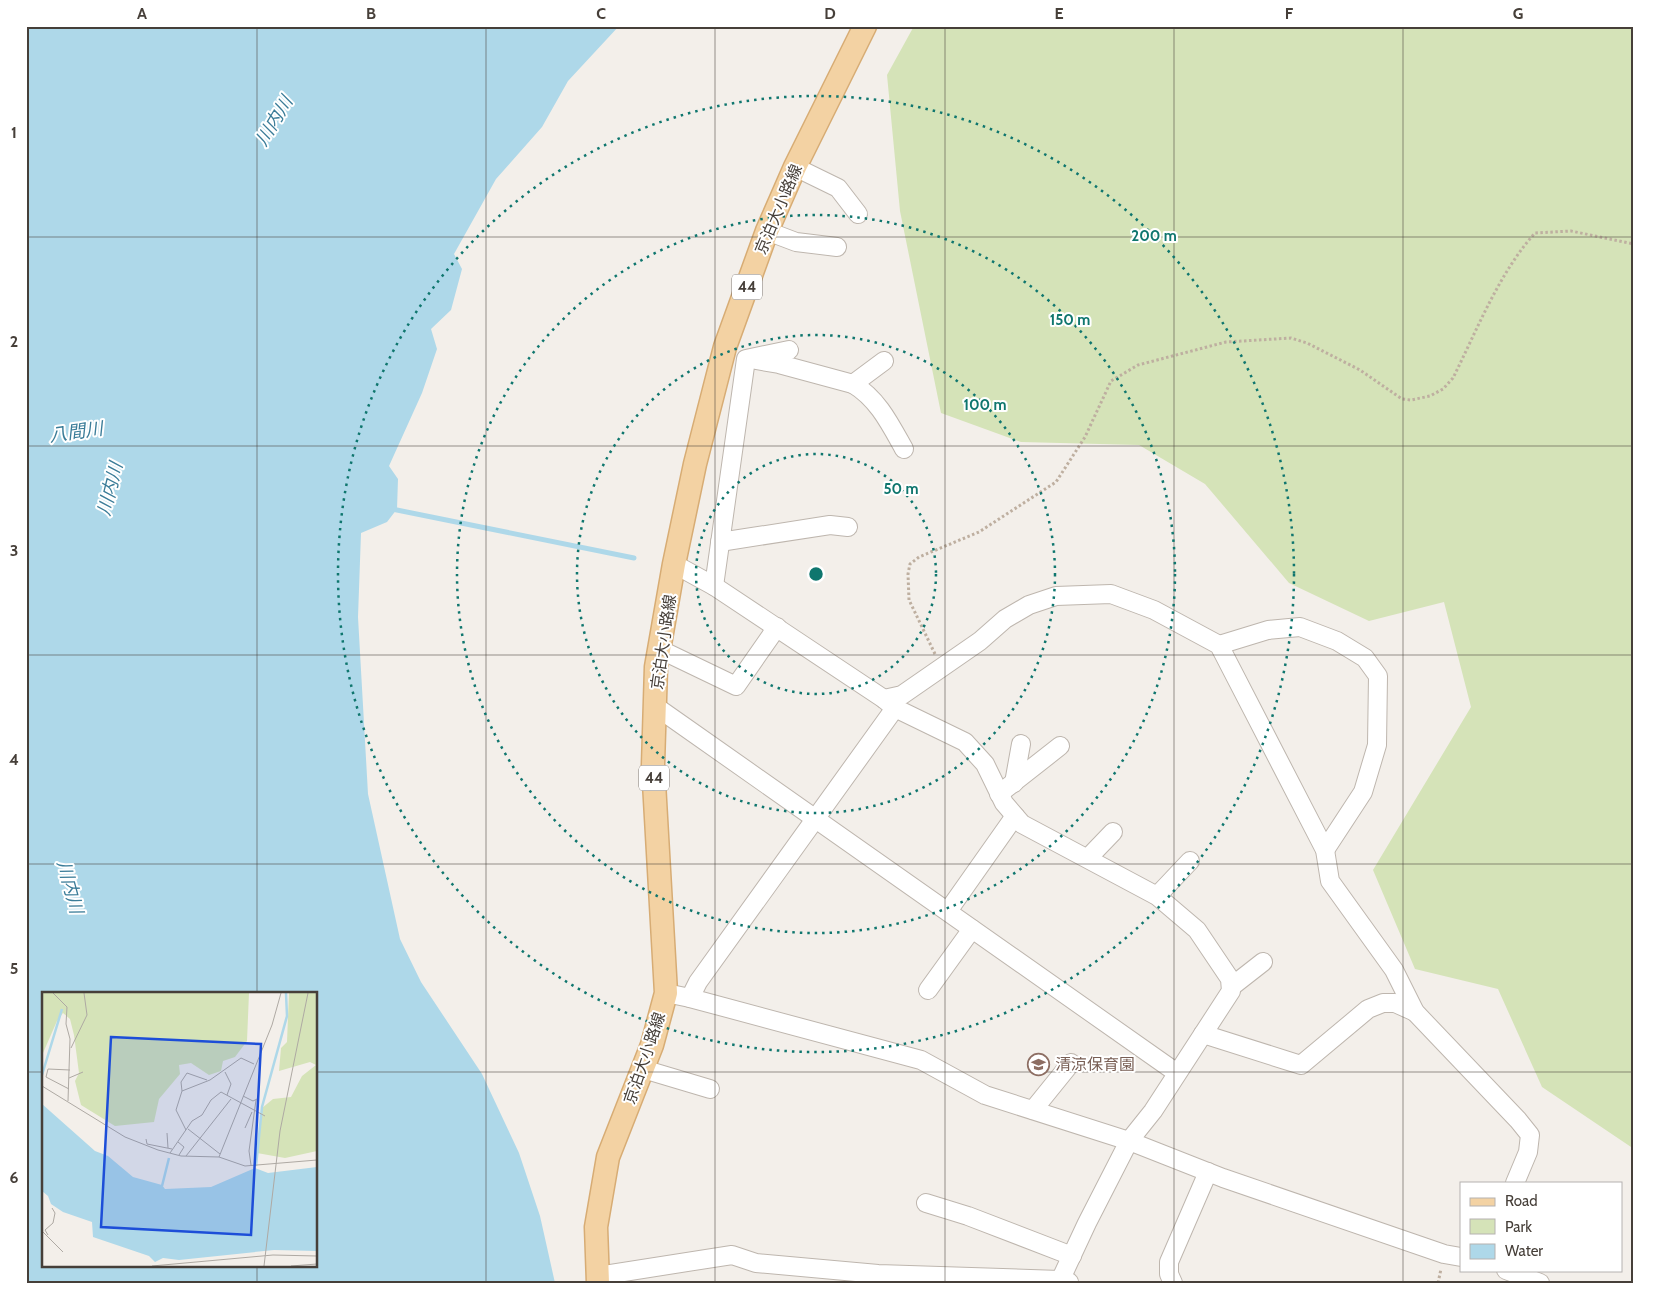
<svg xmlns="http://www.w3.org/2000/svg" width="1660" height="1309" font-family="Cabin,'Noto Sans JP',sans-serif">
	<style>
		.green { fill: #d5e3b8 }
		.water { fill: #aed8e9; fill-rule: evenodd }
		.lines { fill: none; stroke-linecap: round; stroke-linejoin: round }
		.stream { stroke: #aed8e9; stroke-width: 5 }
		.minor-casing { stroke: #beb6ae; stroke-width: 20 }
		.major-casing { stroke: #d7ac74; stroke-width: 25 }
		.path { stroke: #beafa0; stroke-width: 3; stroke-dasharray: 2.5 2.5; stroke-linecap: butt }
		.minor { stroke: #fff; stroke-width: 18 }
		.major { stroke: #f3d2a3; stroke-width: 22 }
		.grid { fill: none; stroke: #463f39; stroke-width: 1; stroke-opacity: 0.55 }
		.ring { fill: none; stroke: #0f766e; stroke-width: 2.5; stroke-dasharray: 2.5 5 }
		.labels { text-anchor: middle; stroke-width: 4; stroke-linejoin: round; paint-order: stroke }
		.shield { fill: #fff; stroke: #7e7974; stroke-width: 1 }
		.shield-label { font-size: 15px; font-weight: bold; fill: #463f39 }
		.street-label { font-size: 16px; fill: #463f39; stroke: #fff }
		.education-label { font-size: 16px; fill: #785e54; stroke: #fff; text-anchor: start }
		.water-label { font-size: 18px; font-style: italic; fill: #3a7c98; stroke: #fff }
		.inset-river { fill: none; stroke: #aed8e9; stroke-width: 2.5 }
		.inset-road { fill: none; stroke: #aea9a3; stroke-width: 1 }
		.view { fill: #1d4ed8; fill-opacity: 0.15; stroke: #1d4ed8; stroke-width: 2.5 }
		.inset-edge { fill: none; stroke: #463f39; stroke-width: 2.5 }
		.centre { fill: #0f766e; stroke: #fff; stroke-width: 2.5 }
		.ring-label { font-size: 15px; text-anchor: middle; font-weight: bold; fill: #0f766e; stroke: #fff; stroke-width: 4; stroke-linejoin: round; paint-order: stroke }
		.neatline { fill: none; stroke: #463f39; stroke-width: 2 }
		.grid-label { font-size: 16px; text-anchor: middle; font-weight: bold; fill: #463f39 }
	</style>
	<rect width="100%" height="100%" fill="#f3efea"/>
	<!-- green -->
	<polygon class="green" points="914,26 1634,26 1634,1149 1542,1087 1498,989 1415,969 1373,870 1471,707 1444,602 1369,621 1289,583 1205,484 1139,445 1021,442 941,413 900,211 887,75"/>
	<!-- water -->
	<path class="water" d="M26,26H619L568,81L542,127L496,179L454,254L462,269L451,310L431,329L437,349L422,393L389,466L398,479L397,509L387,522L361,533L358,617L368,794L400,939L421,982L482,1074L519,1153L540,1216L555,1283H26ZM44,993H316V1265H44Z"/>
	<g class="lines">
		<!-- stream -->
		<polyline class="stream" points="392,509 634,558"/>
		<defs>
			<g id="minor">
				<polyline points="795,167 838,188 858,214"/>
				<polyline points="767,231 796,242 837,247"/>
				<polyline points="756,360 779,364 853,384 884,361"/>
				<path d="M853,384C878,399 890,424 904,449"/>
				<polyline points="720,542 830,525 848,527"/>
				<polyline points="674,564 714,586 884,699 895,708 965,742 985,764 1004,803 1022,824 1157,896 1197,930 1230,979 1231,991 1153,1111 1129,1141 1087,1223 1059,1283"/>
				<polyline points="714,586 746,359 789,350"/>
				<polyline points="1219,645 1268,630 1300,627 1337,641 1365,658 1378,676 1377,745 1363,792 1325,850"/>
				<polyline points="659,649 736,686 777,627"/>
				<polyline points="884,699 902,695 980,641 1005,619 1029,605 1056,596 1111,594 1154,610 1219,645 1325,850 1330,881 1394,970 1415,1012 1518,1120 1530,1135 1528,1152 1515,1183"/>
				<polyline points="655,706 1177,1073"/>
				<polyline points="1014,783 1021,744"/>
				<polyline points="999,794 1060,746"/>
				<polyline points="1088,858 1113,832"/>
				<polyline points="1157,896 1190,861"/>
				<polyline points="948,911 1015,816"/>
				<polyline points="1231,987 1263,962"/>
				<polyline points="928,990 972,929"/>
				<polyline points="666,993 690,998 921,1060 985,1095 1129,1141 1223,1178 1444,1254 1461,1257"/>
				<polyline points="690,998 698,982 895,708"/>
				<polyline points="1203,1034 1301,1065 1368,1009 1383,1003 1395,1003 1415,1012"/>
				<polyline points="643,1069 710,1089"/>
				<polyline points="1033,1110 1071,1063"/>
				<polyline points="926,1203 968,1216 1072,1256"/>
				<polyline points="1506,1270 1540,1283"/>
				<polyline points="598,1276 732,1255 756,1263 878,1274 1060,1280 1069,1282"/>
				<polyline points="1173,1283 1169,1274 1169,1262 1208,1172"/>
			</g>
			<polyline id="major" points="598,1283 596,1227 608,1157 652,1045 666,993 653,765 656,667 674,564 695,464 725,347 767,231 795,167 865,26"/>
		</defs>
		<!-- minor casing -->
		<use href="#minor" class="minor-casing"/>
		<!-- major casing -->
		<use href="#major" class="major-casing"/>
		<!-- path -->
		<g class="path">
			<path d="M935,654L909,600L908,574L910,564L919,557L979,532L1056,482L1085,437L1111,381L1138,365L1226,342L1291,338L1307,343L1360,370L1402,399L1411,400L1430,396L1443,389L1453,378C1477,330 1499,273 1535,233L1571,231L1634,244"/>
			<polyline points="1438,1283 1441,1269"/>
		</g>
		<!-- minor -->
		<use href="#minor" class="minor"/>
		<!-- major -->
		<use href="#major" class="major"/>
	</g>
	<!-- grid -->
	<path class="grid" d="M257,26V993M486,26V1283M715,26V1283M945,26V1283M1174,26V1283M1403,26V1283M26,237H1634M26,446H1634M26,655H1634M26,864H1634M26,1072H44M316,1072H1634M257,1265V1283"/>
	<!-- distance rings -->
	<g class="ring">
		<circle cx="816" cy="574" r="120"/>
		<circle cx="816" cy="574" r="239"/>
		<circle cx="816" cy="574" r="359"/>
		<circle cx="816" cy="574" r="478"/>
	</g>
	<!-- icons -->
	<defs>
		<symbol id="school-ring" viewBox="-11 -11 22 22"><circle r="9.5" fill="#fff" stroke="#8d6e63" stroke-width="1.5"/><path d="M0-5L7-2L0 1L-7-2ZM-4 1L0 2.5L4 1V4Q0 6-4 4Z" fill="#8d6e63"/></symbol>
	</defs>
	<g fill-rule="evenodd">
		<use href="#school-ring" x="1026" y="1052" width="25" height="25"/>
	</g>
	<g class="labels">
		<!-- shield labels -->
		<g class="shield">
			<rect x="732" y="274.5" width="30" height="25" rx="4"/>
			<rect x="639" y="765.5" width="30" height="25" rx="4"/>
		</g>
		<g class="shield-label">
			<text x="747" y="292">44</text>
			<text x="654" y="783">44</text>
		</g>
		<!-- street labels -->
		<g class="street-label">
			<text transform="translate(778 209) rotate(-67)" y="6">京泊大小路線</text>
			<text transform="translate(663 642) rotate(-82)" y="6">京泊大小路線</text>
			<text transform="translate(644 1058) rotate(-71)" y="6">京泊大小路線</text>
		</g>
		<!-- education labels -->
		<g class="education-label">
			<text x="1055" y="1070">清涼保育園</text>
		</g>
		<!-- water labels -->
		<g class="water-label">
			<text transform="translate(274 121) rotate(-59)" y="6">川内川</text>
			<text transform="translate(76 432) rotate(-8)" y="6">八間川</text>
			<text transform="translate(110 489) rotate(-76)" y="6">川内川</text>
			<text transform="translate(70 887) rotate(75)" y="6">川内川</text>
		</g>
	</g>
	<!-- overview -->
	<g transform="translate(42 992)">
		<rect width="275" height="275" fill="#f3efea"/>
		<path d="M0,1H207L205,49L193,65L181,69L179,79L167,83L149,71L137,73L138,82L117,107L112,130L73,134L39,113L33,89L37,81L32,43L28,27L21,21L15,29L1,61L0,80ZM247,1H275V159L243,166L215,161L220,116L231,107L249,105L260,84L274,73L268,70L237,79L239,56L245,50Z" fill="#d5e3b8"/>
		<path d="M0,112L53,159L66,164L91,185L120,193L123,197L169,195L213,176L226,181L275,175V259L232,258L137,268L121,266L113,270L107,264L51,245L50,230L21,220L9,212L6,204L0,199Z" fill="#aed8e9"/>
		<path class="inset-river" d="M0,83L20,17M214,174L220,115L245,24L244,1M120,194L127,166"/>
		<path class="inset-road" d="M11,1L25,15L24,32L28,47L26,109M29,56L45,23L42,1M183,80L189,92L185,103M27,86L41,80M0,94L83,145L116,158L139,164L177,165L203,174L275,168M27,97L4,85L6,77L28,78M140,99L139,90L145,81L165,88M201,104L211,109L215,107M203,136L210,120M146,137L178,162M144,138L134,118L140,99L168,88L199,66L212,72M125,141L126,156M104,147L105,152L130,157M136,150L142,155L137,163M128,161L150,129L160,123L169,108L179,100L223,124M144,164L189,107M177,165L230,33L239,1M209,173L207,159L214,108M0,239L21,260M6,243L3,238L11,231L13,221L10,216M110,274L231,263L275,264M222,274L238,139L266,1M249,274L275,272"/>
		<path class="view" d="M69,45L219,52L209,243L59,235Z"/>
		<rect width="275" height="275" class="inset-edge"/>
	</g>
	<circle cx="816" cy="574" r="8" class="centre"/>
	<g class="ring-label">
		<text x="1154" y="241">200 m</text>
		<text x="1070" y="325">150 m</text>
		<text x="985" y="410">100 m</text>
		<text x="901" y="494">50 m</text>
	</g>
	<!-- border -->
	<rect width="1660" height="1309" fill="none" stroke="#ffffff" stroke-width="55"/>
	<!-- legend -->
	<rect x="1460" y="1182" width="162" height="90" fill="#ffffff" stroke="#b5b2b0"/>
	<rect x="1470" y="1198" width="25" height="8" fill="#f3d2a3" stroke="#b5b2b0"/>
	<text x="1505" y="1206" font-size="15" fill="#463f39">Road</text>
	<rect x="1470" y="1219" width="25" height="15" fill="#d5e3b8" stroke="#b5b2b0"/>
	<text x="1505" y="1232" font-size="15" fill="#463f39">Park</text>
	<rect x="1470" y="1244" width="25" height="15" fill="#aed8e9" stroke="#b5b2b0"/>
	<text x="1505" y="1256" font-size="15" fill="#463f39">Water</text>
	<rect x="28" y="28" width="1604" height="1254" class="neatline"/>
	<g class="grid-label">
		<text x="142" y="19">A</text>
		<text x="371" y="19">B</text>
		<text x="601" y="19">C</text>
		<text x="830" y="19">D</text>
		<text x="1059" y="19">E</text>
		<text x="1289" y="19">F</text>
		<text x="1518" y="19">G</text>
		<text x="14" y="138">1</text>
		<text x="14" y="347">2</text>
		<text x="14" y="556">3</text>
		<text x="14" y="765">4</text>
		<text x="14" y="974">5</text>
		<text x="14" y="1183">6</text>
	</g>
</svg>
